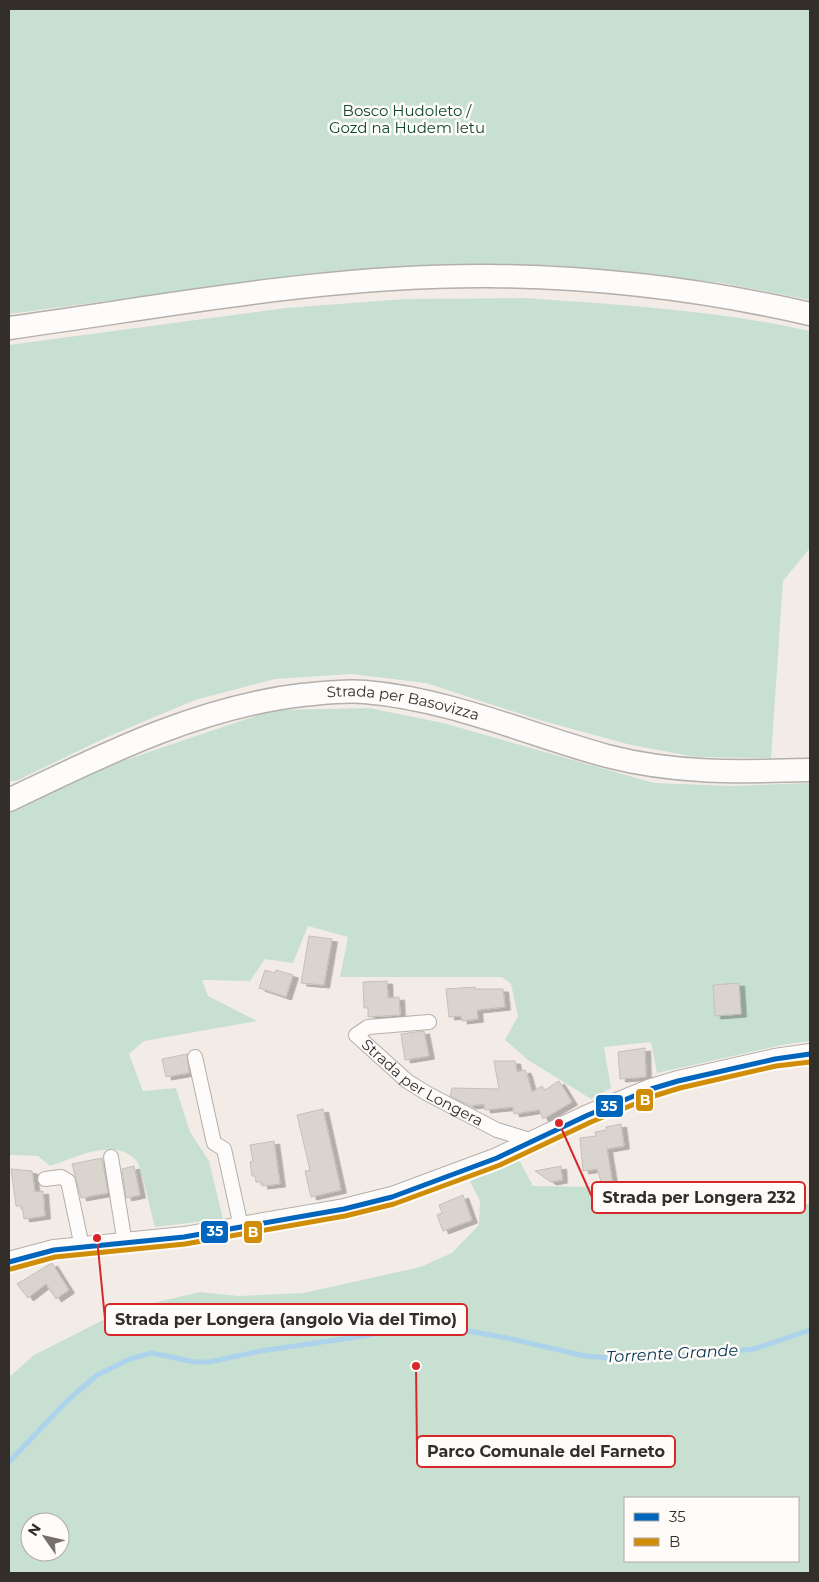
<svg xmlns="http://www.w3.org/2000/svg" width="819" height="1582" font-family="Montserrat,sans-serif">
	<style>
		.green { fill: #c8e0d1; fill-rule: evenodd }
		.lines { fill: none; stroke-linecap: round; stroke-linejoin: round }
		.stream { stroke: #acd2ec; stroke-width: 5 }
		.building { fill: #dad4cf; stroke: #c4bfba; filter: url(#shadow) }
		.street-casing { stroke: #b4afab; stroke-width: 16 }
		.secondary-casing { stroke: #b4afab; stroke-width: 22 }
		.primary-casing { stroke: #b4afab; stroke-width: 25 }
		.street { stroke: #fdfcfb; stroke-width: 14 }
		.secondary { stroke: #fdfcfb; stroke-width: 20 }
		.primary { stroke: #fdfcfb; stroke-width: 22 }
		.bus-1-casing { stroke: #fefbf9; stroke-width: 9 }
		.bus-2-casing { stroke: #fefbf9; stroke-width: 9 }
		.bus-1 { stroke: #0065bd; stroke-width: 5 }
		.bus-2 { stroke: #d08e08; stroke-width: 5 }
		.labels { text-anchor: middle; stroke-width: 5; stroke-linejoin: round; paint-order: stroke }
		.park-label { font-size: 15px; fill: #0e4733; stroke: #fefbf9 }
		.street-label { font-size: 15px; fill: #332e2a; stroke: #fefbf9 }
		.water-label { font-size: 16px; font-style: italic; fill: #01334d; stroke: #fefbf9 }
		.leader { fill: none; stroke: #d62828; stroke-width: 2 }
		.callout-dot { fill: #d62828; stroke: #fefbf9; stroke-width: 2 }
		.callout { fill: #fefbf9; stroke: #d62828; stroke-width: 2 }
		.callout-label { font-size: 16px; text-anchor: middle; font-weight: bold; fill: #332e2a }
		.line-badge { stroke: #fefbf9; stroke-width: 2 }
		.badge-label { font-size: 14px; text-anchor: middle; font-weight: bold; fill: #fff }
	</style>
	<defs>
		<filter id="shadow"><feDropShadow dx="5.5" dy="3" stdDeviation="0" flood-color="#0004"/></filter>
	</defs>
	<rect width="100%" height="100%" fill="#f3ece6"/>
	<!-- green -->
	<g class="green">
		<polygon points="9,9 810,9 810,300 723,283 550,265 462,265 293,276 9,314"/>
		<path d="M526,298C621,305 717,310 810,331V548L783,581L771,758L695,757L627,744L536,719L426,683L351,674L275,679L195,700L107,737L16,781H9V345L286,308L405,299Z"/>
		<path d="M369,708L443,723L654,783L733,786L810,783V1041L782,1045L657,1073L651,1042L604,1047L611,1088L591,1099L528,1060L505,1040L518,1016L511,984L502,977H340L348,937L308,926L293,963L265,959L250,981L202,980L208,996L257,1021L144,1041L129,1054L143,1091L176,1088L190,1132L209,1161L223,1219L155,1227C152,1217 141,1166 137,1161C115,1136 75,1158 50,1166L38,1156L9,1155V812L96,770L273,710Z"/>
		<path d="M518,1158L533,1186L599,1187L618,1190L810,1204V1573H9V1377L34,1355L123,1310L200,1292L239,1296L304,1293L420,1267L452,1253L479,1225L480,1201L470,1181ZM625,1498H798V1561H625ZM30,1522H60V1552H30Z"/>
	</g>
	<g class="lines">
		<!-- stream -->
		<polyline class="stream" points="9,1462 67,1401 97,1375 130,1359 152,1353 195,1362 209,1362 261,1351 363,1336 402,1328 435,1325 507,1338 585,1356 623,1359 704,1354 754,1349 810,1330"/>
	</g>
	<!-- building -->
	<g class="building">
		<polygon points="309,936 332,939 324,985 301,983"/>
		<polygon points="265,970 275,973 276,970 293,975 286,997 259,988"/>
		<polygon points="387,981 388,998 399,997 400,1015 368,1017 368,1008 364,1008 363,982"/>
		<polygon points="739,983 741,1014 715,1016 713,985"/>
		<polygon points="475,987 475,989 503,989 505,1007 477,1010 478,1019 462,1021 461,1016 449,1017 446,989"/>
		<polygon points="424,1031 429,1056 405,1060 401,1034"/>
		<polygon points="645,1048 646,1077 620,1079 618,1052"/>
		<polygon points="187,1054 189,1073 166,1077 162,1059"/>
		<polygon points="494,1061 515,1061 517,1072 525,1070 527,1074 532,1092 542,1086 545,1090 559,1081 572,1102 543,1119 539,1110 514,1114 513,1107 485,1110 484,1104 471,1106 450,1096 452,1088 499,1089"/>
		<polygon points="323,1109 341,1190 311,1197 305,1171 310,1170 297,1115"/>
		<polygon points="621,1124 624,1146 607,1149 616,1205 609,1207 597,1169 583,1171 580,1138 596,1136 595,1132 606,1130 606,1127"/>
		<polygon points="274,1141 280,1184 262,1186 262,1182 256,1182 255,1176 252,1176 250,1162 253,1161 250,1145"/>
		<polygon points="102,1158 108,1193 81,1198 72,1164"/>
		<polygon points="134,1166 140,1195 126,1198 122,1169"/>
		<polygon points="561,1166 562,1180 551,1182 535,1171"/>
		<polygon points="11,1169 32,1171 35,1192 43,1191 45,1216 24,1219 22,1206 16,1206"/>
		<polygon points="463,1195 472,1220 443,1231 437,1215 442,1213 439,1205"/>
		<polygon points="52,1263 69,1290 56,1299 46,1284 28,1298 17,1284"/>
	</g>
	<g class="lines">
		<defs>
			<g id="street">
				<path id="s1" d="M429,1022L368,1027L356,1035L407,1081L428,1094L497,1130L533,1141"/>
				<polyline points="195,1057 214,1143 224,1149 241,1227"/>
				<polyline points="111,1157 125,1244"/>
				<polyline points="45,1179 61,1177 68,1181 82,1247"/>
			</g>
			<polyline id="secondary" points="9,1262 54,1250 184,1237 344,1209 392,1197 497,1158 588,1115 651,1089 678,1081 775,1059 810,1054"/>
			<g id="primary">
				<path d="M9,328C168,306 327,275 488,276C596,277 706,290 810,314"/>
				<path id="s2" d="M9,800C103,755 198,707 302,695C323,693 344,690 365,692C449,699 527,734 607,756C676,774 740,772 810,770"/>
			</g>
		</defs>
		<!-- street casing -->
		<use href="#street" class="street-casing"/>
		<!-- secondary casing -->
		<use href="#secondary" class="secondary-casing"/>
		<!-- primary casing -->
		<use href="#primary" class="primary-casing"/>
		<!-- street -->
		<use href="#street" class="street"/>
		<!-- secondary -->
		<use href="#secondary" class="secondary"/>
		<!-- primary -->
		<use href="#primary" class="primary"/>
		<defs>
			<polyline id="bus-1" points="9,1262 54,1250 184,1237 344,1209 392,1197 497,1158 588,1115 651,1089 678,1081 775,1059 810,1054"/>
			<polyline id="bus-2" points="11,1269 55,1257 185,1244 345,1216 394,1204 500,1165 591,1122 654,1096 680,1088 776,1066 810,1062"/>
		</defs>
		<!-- bus-1 casing -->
		<use href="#bus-1" class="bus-1-casing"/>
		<!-- bus-2 casing -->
		<use href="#bus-2" class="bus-2-casing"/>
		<!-- bus-1 -->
		<use href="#bus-1" class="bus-1"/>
		<!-- bus-2 -->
		<use href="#bus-2" class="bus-2"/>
	</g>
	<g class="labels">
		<!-- park labels -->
		<g class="park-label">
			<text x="407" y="116">Bosco Hudoleto /<tspan x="407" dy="17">Gozd na Hudem letu</tspan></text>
		</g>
		<!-- street labels -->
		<g class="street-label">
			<text dy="5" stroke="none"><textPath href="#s2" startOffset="415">Strada per Basovizza</textPath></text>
			<text dy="5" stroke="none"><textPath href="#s1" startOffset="158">Strada per Longera</textPath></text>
		</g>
		<!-- water labels -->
		<g class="water-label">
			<text transform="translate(672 1353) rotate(-3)" y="6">Torrente Grande</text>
		</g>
	</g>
	<!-- callouts -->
	<path class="leader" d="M559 1123L592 1197M97 1238L105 1319M416 1366L417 1451"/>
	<g class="callout-dot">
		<circle cx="559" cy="1123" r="5"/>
		<circle cx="97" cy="1238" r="5"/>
		<circle cx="416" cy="1366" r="5"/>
	</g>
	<g class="callout">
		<rect x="592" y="1182" width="213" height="31" rx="5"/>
		<rect x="105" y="1304" width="362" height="31" rx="5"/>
		<rect x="417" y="1436" width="258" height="31" rx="5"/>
	</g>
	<g class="callout-label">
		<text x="699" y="1203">Strada per Longera 232</text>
		<text x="286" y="1325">Strada per Longera (angolo Via del Timo)</text>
		<text x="546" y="1457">Parco Comunale del Farneto</text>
	</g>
	<g class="line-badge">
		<rect x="635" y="1088" width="19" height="24" rx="5" fill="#d08e08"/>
		<rect x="595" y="1094" width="29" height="24" rx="5" fill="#0065bd"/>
		<rect x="200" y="1220" width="29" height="24" rx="5" fill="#0065bd"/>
		<rect x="243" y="1220" width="20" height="24" rx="5" fill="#d08e08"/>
	</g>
	<g class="badge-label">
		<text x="645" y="1105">B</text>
		<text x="609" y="1111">35</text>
		<text x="215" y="1236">35</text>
		<text x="253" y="1237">B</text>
	</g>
	<!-- border -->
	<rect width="819" height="1582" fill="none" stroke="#332e2a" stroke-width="20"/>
	<!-- legend -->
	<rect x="624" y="1497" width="175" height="65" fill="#fefbf9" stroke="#ada9a6"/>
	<rect x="634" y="1513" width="25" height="8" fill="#0065bd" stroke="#ada9a6"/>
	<text x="669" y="1522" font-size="15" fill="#332e2a">35</text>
	<rect x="634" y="1538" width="25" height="8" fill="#d08e08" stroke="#ada9a6"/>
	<text x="669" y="1547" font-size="15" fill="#332e2a">B</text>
	<!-- north arrow -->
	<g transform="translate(45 1537) rotate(304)"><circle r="24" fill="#fefbf9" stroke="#ada9a6"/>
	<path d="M0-4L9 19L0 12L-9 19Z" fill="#76706c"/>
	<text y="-8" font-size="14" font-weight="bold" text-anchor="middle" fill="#332e2a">N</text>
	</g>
</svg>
